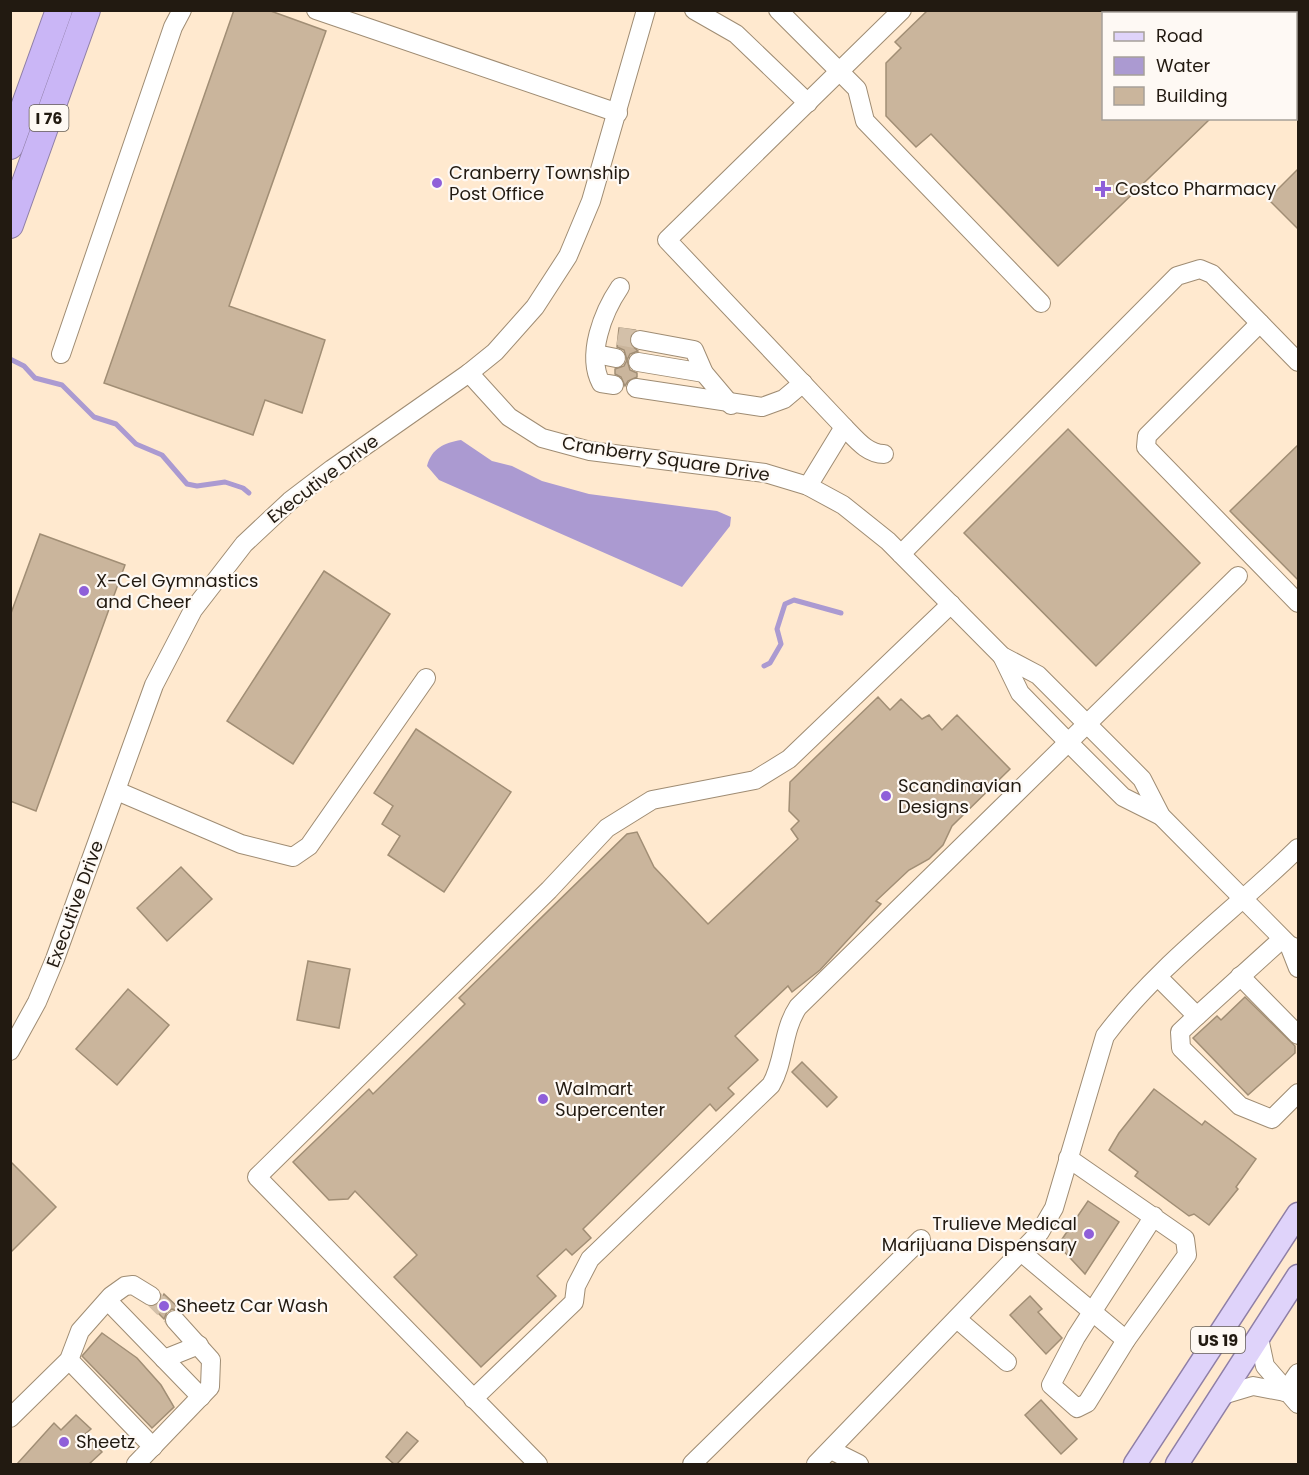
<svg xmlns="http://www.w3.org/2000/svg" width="1309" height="1475" font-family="Poppins,sans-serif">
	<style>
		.water { fill: #ab9ad1 }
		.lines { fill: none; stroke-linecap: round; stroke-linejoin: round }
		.stream { stroke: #ab9ad1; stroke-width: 5 }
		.building { fill: #cab59c; stroke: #a18e75; stroke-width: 1.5 }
		.minor-tunnel { stroke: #d3c0a9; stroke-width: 18; stroke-dasharray: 18 9; stroke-linecap: butt }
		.minor-casing { stroke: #9f8c73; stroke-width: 20 }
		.major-casing { stroke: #8f7fa6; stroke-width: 25 }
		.highway-casing { stroke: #8f7fa6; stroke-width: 28 }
		.minor { stroke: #fff; stroke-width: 18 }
		.major { stroke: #dfd3fa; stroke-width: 22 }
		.highway { stroke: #cab6f6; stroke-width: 26 }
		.poi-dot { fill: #8f5fd9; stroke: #fef9f4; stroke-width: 2 }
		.labels { text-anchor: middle; stroke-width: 4.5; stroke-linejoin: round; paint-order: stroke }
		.shield { fill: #fef9f4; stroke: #645d55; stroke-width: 1.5 }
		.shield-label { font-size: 16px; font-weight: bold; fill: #221a11 }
		.poi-label { font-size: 18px; fill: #221a11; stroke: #fef9f4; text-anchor: start }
		.street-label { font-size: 18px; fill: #221a11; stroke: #fef9f4 }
	</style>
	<rect width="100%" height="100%" fill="#ffe9cf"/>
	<!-- water -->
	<path class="water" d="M461,440L492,461L512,466L542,481L589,494L717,511L731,517L730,526L682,587L439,480L427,466C432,448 444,443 461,440Z"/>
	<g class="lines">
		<!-- stream -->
		<g class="stream">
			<polyline points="10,359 24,366 35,378 62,385 94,417 116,424 136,444 162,455 187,484 197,486 225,482 243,488 249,493"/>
			<polyline points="764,666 770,663 781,644 777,629 785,604 794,600 841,613"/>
		</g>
	</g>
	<!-- building -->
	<g class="building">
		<polygon points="234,10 268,10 326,31 229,306 325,340 302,413 265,400 253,435 104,383"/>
		<polygon points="928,10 1104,10 1104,118 1211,118 1058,266 931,134 916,147 886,116 886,63 901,48 895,42"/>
		<polygon points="1299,168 1299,230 1268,199"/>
		<polygon points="619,328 635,330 629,337 629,343 638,351 630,354 627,360 624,350 617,347"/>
		<polygon points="627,360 630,370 637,373 637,377 628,381 625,386 621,377 615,374 615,369 624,366"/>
		<polygon points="1068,429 1200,563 1096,666 964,533"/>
		<polygon points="1299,444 1299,581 1230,511"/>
		<polygon points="40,534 125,565 36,811 10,801 10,616"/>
		<polygon points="324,571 390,614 293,764 227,721"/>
		<polygon points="878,697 890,710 901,699 922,719 929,715 942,730 957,715 1010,769 952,826 943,845 929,859 909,870 876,901 881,904 820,970 792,992 788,986 735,1036 758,1060 728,1088 734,1094 716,1111 710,1104 583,1229 591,1238 572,1255 566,1249 537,1276 556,1296 481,1367 394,1277 417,1255 355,1191 348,1199 329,1200 293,1162 369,1089 373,1094 465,1004 459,998 627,834 637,832 654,867 708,924 798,839 791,829 799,821 789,811 790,782"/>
		<polygon points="416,729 511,792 444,892 388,855 400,836 382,824 393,806 374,793"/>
		<polygon points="181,867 212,899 167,941 137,908"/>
		<polygon points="308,961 350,969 339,1028 297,1020"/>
		<polygon points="128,989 169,1025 117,1085 76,1049"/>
		<polygon points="1245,997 1295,1046 1295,1053 1248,1095 1193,1038 1217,1016 1221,1020"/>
		<polygon points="802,1062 837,1097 827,1107 792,1072"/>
		<polygon points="1154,1089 1202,1125 1205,1121 1256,1159 1236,1187 1238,1189 1209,1225 1194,1214 1189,1216 1135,1176 1138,1172 1109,1150 1119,1133"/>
		<polygon points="10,1161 56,1207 10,1253"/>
		<polygon points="1088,1201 1119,1222 1085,1274 1058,1245"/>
		<polygon points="164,1294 182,1311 172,1309 167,1312 164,1319 152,1307 160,1302"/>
		<polygon points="1030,1296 1042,1309 1038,1312 1062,1338 1046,1354 1010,1315"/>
		<polygon points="102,1333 137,1358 161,1385 174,1407 152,1428 82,1356"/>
		<polygon points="1041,1400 1077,1439 1061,1454 1025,1415"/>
		<polygon points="76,1415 91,1429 85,1434 102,1452 89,1464 17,1464 54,1423 61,1430"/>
		<polygon points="407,1432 418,1441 397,1464 394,1464 386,1457"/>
	</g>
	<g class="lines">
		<!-- minor-tunnel -->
		<g class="minor-tunnel">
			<polyline points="618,336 640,340"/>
			<polyline points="151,1296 175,1320"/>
		</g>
		<defs>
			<g id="minor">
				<polyline points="316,10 618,113"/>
				<polyline points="694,10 736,34 808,103"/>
				<polyline points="778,10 857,89 865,121 1041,303"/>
				<polyline points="1260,323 1147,436 1146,447 1298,603"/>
				<polyline points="640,340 694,350 704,373 731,405"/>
				<polyline points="61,354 173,27 182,10"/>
				<polyline points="596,354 616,358"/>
				<polyline points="638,362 704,373"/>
				<polyline points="469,373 509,417 542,438 590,451 765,473 808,486 843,505 888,541 1002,656 1038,675 1142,779 1161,816 1289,945 1298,949"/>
				<path d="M614,385L601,383C586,355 603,312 620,287"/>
				<polyline points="636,388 762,407 784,399 803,383"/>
				<path d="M884,454C867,454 856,439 844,427L667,240L902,10"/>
				<polyline points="808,486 844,427"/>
				<polyline points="901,554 1177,276 1200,269 1212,274 1298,362"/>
				<polyline points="1002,656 1020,693 1069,743 1123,797 1161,816"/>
				<polyline points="117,791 241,844 293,857 309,846 426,678"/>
				<polyline points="1289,945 1298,968"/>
				<polyline points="1240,976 1298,1035"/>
				<polyline points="1159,978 1197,1016 1282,939"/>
				<polyline points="1197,1016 1180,1032 1181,1048 1240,1106 1272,1119 1298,1093"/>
				<polyline points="10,1051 37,1002 55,959 154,685 193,610 244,544 290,501 332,469 469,373 495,352 535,307 568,256 591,201 646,10"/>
				<polyline points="1068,1158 1185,1239 1187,1255 1126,1340 1087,1403 1077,1408 1051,1385 1076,1337 1154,1216"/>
				<polyline points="1021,1252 1126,1340"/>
				<polyline points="108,1301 201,1397"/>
				<polyline points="957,1319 1007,1362"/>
				<polyline points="1259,1338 1265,1366 1298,1404"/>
				<polyline points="164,1359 199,1345"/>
				<polyline points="69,1360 153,1447"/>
				<polyline points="1285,1392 1298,1373"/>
				<polyline points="1223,1395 1253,1386 1285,1392"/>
				<path d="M473,1399L574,1302L576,1286L590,1259L771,1085C785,1061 782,1031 798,1007L1238,576"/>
				<polyline points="10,1418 69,1360 80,1331 111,1296 125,1286 133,1285 151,1296"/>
				<polyline points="831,1450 859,1464"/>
				<polyline points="136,1464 210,1387 211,1360 175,1320"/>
				<polyline points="538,1464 257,1177 549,890 607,828 652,800 755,780 789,759 951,604"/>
				<polyline points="692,1464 921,1239"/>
				<path d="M816,1464L1040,1232L1054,1208L1105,1036C1159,964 1235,910 1298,848"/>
			</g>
			<g id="major">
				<polyline points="1135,1464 1298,1214"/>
				<polyline points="1177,1464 1298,1276"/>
			</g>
			<g id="highway">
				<polyline points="10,146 59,10"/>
				<polyline points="10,225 87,10"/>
			</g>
		</defs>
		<!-- minor casing -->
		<use href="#minor" class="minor-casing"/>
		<!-- major casing -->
		<use href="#major" class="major-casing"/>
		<!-- highway casing -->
		<use href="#highway" class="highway-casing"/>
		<!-- minor -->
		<use href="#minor" class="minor"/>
		<!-- major -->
		<use href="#major" class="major"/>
		<!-- highway -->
		<use href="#highway" class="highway"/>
	</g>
	<!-- markers -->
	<g class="poi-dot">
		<circle cx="437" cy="183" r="6"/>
		<path d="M1100 180h6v6h6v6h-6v6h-6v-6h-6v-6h6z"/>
		<circle cx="84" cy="591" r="6"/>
		<circle cx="886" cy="796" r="6"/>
		<circle cx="543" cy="1099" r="6"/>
		<circle cx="1089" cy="1234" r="6"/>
		<circle cx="164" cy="1306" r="6"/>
		<circle cx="64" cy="1442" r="6"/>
	</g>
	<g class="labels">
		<!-- shield labels -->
		<g class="shield">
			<rect x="29.5" y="105" width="39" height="26" rx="4.5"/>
			<rect x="1191" y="1327" width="54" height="26" rx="4.5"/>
		</g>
		<g class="shield-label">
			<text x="49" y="124">I 76</text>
			<text x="1218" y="1346">US 19</text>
		</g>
		<!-- poi labels -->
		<g class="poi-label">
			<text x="449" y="179">Cranberry Township<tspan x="449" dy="21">Post Office</tspan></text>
			<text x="1115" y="195">Costco Pharmacy</text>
			<text x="96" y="587">X-Cel Gymnastics<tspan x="96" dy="21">and Cheer</tspan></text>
			<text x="898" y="792">Scandinavian<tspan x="898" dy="21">Designs</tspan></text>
			<text x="555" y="1095">Walmart<tspan x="555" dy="21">Supercenter</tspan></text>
			<text x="1077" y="1230" text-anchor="end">Trulieve Medical<tspan x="1077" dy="21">Marijuana Dispensary</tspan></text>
			<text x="176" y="1312">Sheetz Car Wash</text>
			<text x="76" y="1448">Sheetz</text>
		</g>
		<!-- street labels -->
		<g class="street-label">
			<text transform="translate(666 459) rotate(9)" y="6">Cranberry Square Drive</text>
			<text transform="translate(323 479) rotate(-37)" y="6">Executive Drive</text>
			<text transform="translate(75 904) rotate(-70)" y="6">Executive Drive</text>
		</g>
	</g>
	<!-- border -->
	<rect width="1309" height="1475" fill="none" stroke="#221a11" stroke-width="24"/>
	<!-- legend -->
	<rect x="1102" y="12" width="195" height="108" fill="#fef9f4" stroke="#a6a099" stroke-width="1.5"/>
	<rect x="1114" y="32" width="30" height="9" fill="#dfd3fa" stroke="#a6a099" stroke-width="1.5"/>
	<text x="1156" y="42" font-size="18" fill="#221a11">Road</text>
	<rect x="1114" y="57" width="30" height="18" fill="#ab9ad1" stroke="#a6a099" stroke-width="1.5"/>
	<text x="1156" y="72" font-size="18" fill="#221a11">Water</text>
	<rect x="1114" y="87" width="30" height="18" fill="#cab59c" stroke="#a6a099" stroke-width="1.5"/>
	<text x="1156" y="102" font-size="18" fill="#221a11">Building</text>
</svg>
